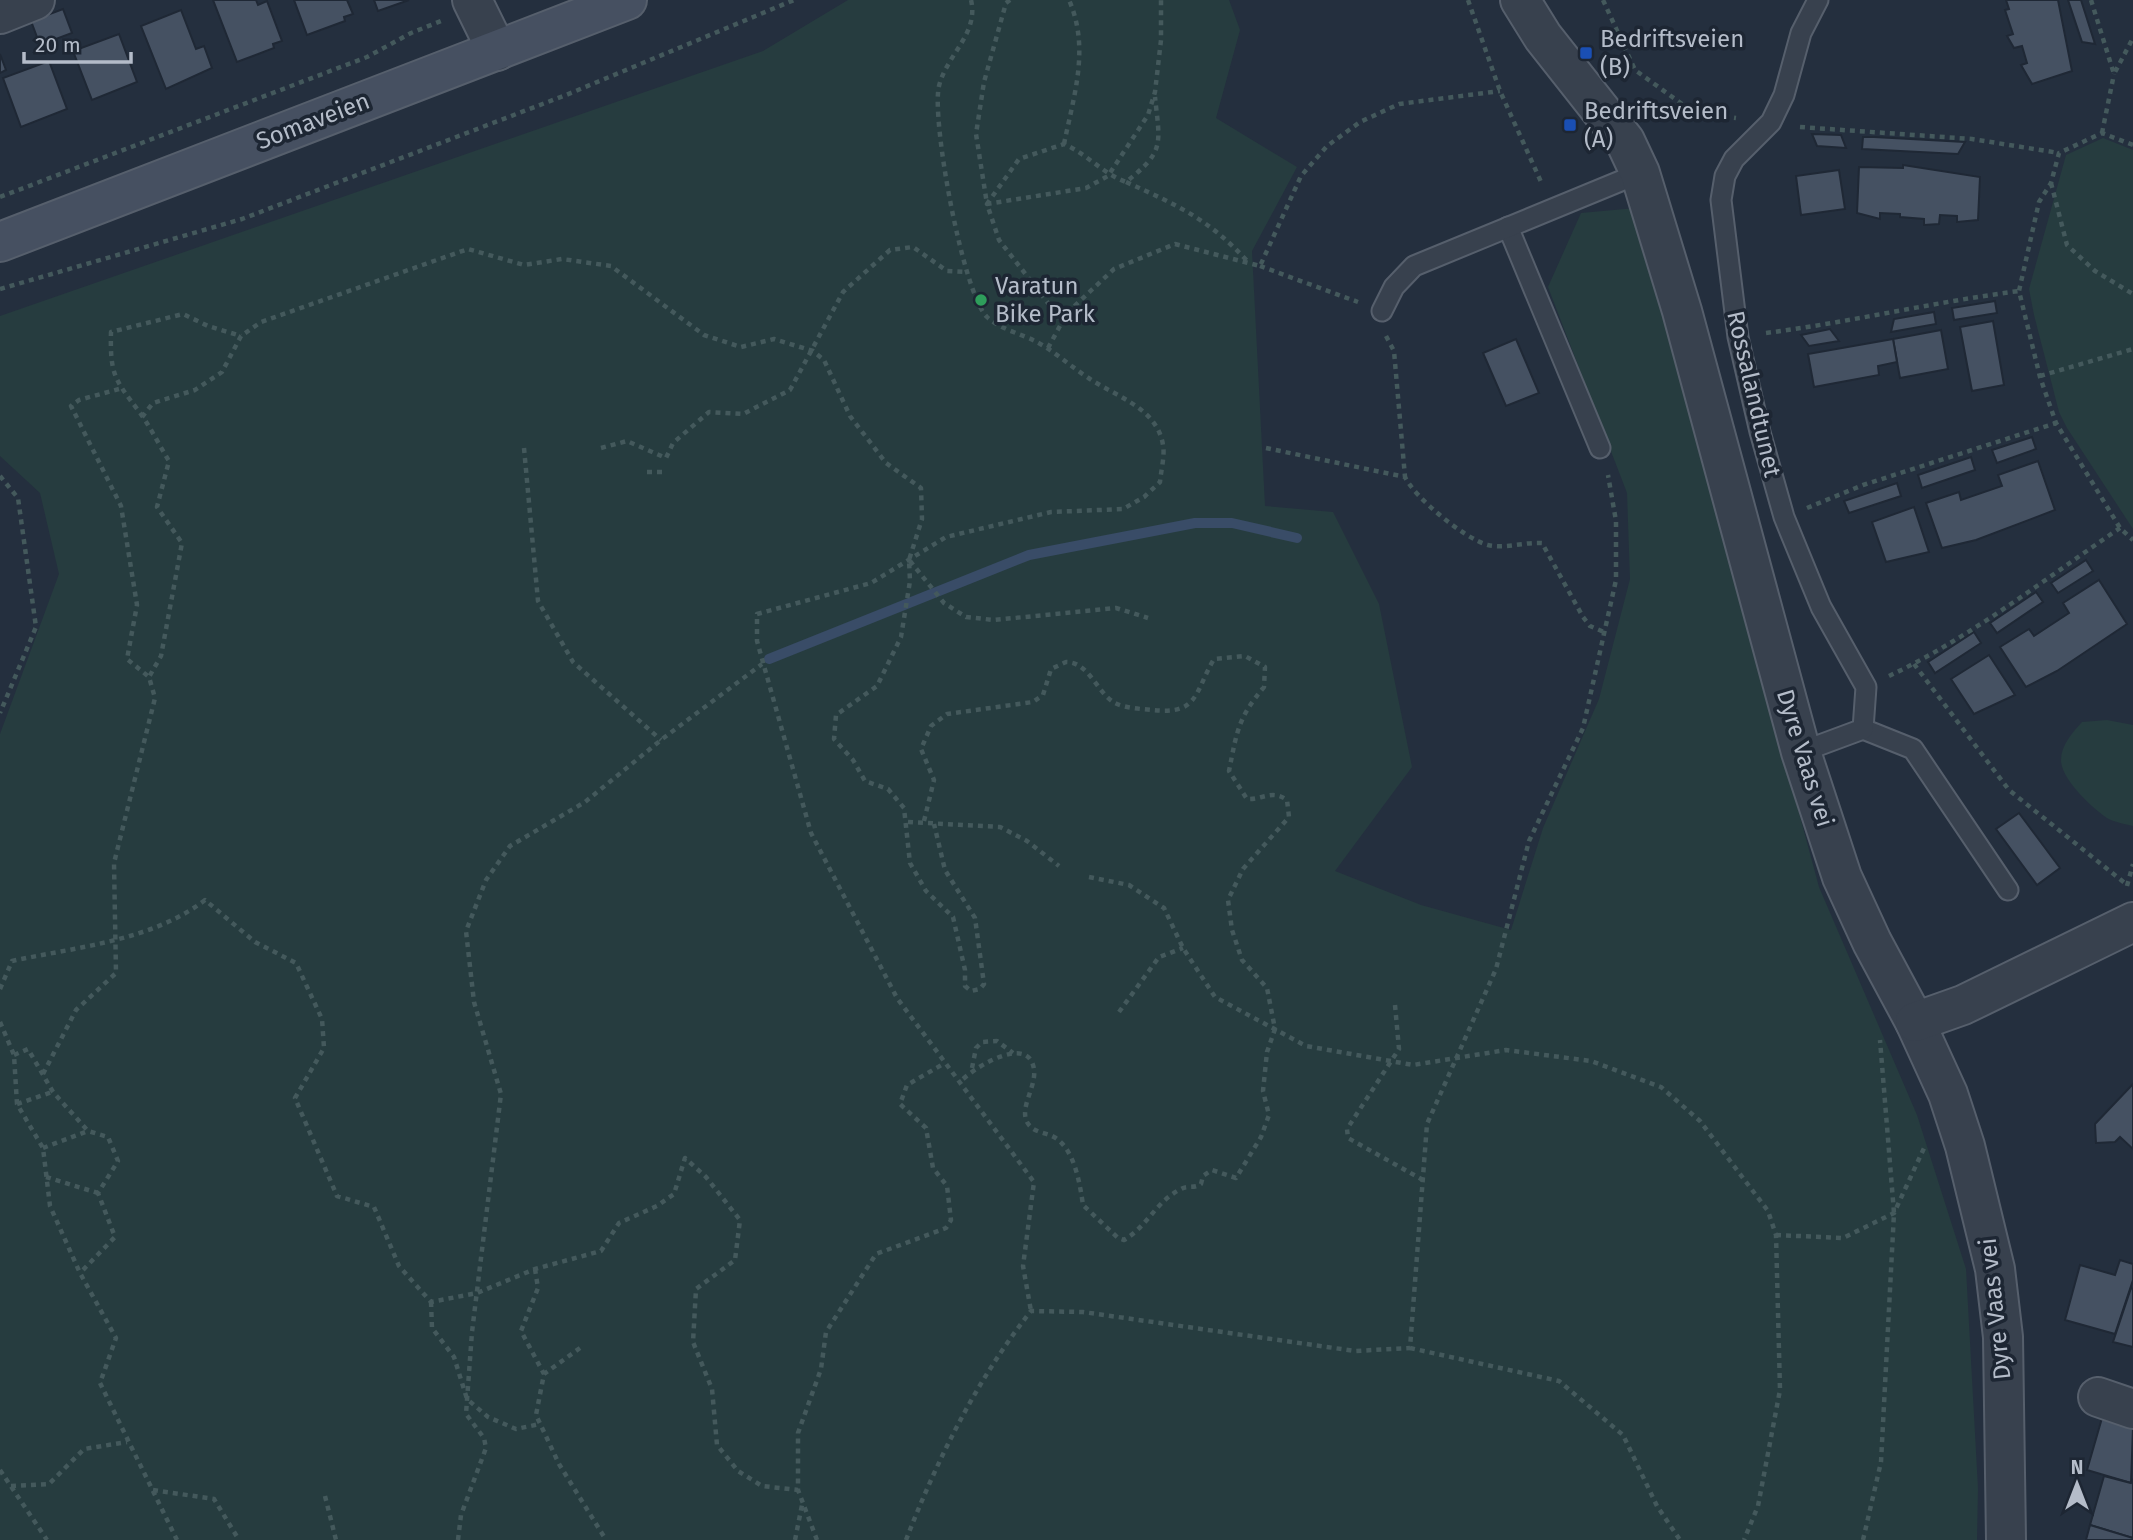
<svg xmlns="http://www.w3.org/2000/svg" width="2133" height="1540" font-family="'Fira Sans',sans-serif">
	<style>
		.green { fill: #263c3f }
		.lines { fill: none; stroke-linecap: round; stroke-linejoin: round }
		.stream { stroke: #394c67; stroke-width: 10 }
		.building { fill: #455162; stroke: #1f2835; stroke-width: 2 }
		.lane-casing { stroke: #565f6c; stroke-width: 23 }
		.street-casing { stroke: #565f6c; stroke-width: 42 }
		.secondary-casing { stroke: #565f6c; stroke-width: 42 }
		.path { stroke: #44595c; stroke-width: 4.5; stroke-dasharray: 5 5; stroke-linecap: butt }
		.lane { stroke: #38414e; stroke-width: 19 }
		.street { stroke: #38414e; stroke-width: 38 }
		.secondary { stroke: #465061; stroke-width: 38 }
		.transit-dot { fill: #1a4fb4; stroke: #1d2633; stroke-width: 2.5 }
		.leisure-dot { fill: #2e9e5b; stroke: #1d2633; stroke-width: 2.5 }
		.labels { text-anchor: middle; stroke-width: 7; stroke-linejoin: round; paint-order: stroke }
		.poi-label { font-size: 24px; fill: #b4bcc9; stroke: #1d2633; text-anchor: start }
		.street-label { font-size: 24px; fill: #b4bcc9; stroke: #1d2633 }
	</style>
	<rect width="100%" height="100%" fill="#242f3e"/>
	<!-- green -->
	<g class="green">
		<polygon points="848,0 1229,0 1240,30 1216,118 1297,167 1252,251 1265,506 1333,512 1379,604 1412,767 1335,871 1421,905 1511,930 1543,828 1599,699 1630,579 1627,493 1548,287 1581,213 1636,208 1819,887 1917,1115 1966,1269 1978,1488 1977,1540 0,1540 0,734 59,574 40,493 0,456 0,316 763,51"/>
		<polygon points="2103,138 2133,150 2133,529 2067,428 2059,412 2034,315 2029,289 2066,155"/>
		<path d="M2107,720L2133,725V826C2125,824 2114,822 2107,818C2092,808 2061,779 2061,760C2061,745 2073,732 2082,722Z"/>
	</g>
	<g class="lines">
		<!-- stream -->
		<polyline class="stream" points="769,659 1029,555 1195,523 1232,523 1297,538"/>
	</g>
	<!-- building -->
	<g class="building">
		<polygon points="213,0 256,0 258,5 267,1 282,41 273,44 274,48 237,62"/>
		<polygon points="294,0 347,0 353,14 344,17 345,21 307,35"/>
		<polygon points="374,0 409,0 378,11"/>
		<polygon points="2006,0 2058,0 2072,71 2032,84 2021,65 2027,63 2022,46 2014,48 2007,36 2013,34 2005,10 2009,9"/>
		<polygon points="2068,0 2081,0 2095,44 2082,42"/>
		<polygon points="63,9 72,33 40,45 31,21"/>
		<polygon points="181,10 196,49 204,46 212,68 166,89 141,26"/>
		<polygon points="119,34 137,82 92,100 73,51"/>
		<polygon points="0,54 6,70 0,73"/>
		<polygon points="49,61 67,109 21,127 3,78"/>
		<polygon points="1812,134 1841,135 1846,148 1817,146"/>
		<polygon points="1863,137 1874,137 1965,142 1958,154 1862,149"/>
		<polygon points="1903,165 1980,177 1978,220 1957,222 1957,216 1940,215 1939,224 1924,225 1924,219 1900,217 1900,214 1880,213 1880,219 1857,213 1859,167 1903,168"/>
		<polygon points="1839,170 1845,209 1801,215 1796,176"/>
		<polygon points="1995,301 1997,313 1954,320 1952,308"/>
		<polygon points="1934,312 1936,324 1891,332 1894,319"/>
		<polygon points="1993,321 2004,385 1972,391 1960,327"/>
		<polygon points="1830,329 1839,341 1809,346 1801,335"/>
		<polygon points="1941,330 1948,369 1900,378 1893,339"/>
		<polygon points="1516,339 1539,393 1506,406 1483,353"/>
		<polygon points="1893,339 1897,362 1878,366 1879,375 1814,387 1808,354"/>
		<polygon points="2032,437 2036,449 1997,463 1992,450"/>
		<polygon points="1971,457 1975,470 1922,488 1918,475"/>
		<polygon points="2038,461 2055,510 1976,540 1942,548 1926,503 1959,492 1961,500 2002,486 1998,475"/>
		<polygon points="1897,483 1901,496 1849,513 1844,501"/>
		<polygon points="1914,507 1929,552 1886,562 1872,522"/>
		<polygon points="2086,560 2093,571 2058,593 2051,583"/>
		<polygon points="2099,580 2127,624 2057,671 2026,687 2000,647 2029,629 2034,636 2069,613 2063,603"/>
		<polygon points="2036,592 2043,602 1997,633 1990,623"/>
		<polygon points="1974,632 1981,643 1935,673 1928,662"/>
		<polygon points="1989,655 2015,695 1974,714 1951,679"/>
		<polygon points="2019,813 2060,868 2037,885 1996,829"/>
		<polygon points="2133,1084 2133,1149 2120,1137 2115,1142 2096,1143 2095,1124"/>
		<polygon points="2120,1260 2133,1264 2133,1280 2115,1334 2065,1320 2080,1265 2115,1275"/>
		<polygon points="2131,1288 2133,1289 2133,1347 2113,1342"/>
		<polygon points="2102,1418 2133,1427 2131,1483 2087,1470"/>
		<polygon points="2104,1476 2131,1483 2133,1480 2133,1538 2090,1525"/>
		<polygon points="2090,1525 2133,1538 2133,1540 2086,1540"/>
	</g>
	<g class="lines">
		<defs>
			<g id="lane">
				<polyline points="1508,227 1600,448"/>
				<polyline points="1382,311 1394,287 1414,266 1640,173"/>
				<polyline points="1863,729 1913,749 2008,890"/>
				<polyline points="1801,752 1863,729 1866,687 1821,607 1784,517 1760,432 1738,337 1721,200 1725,176 1734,159 1771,122 1784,95 1801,33 1818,0"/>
			</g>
			<g id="street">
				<polyline points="472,0 497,51"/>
				<polyline points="1520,0 1543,37 1625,141 1640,173 1682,311 1801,752 1842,877 1872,942 1915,1022 1948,1094 1965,1146 1995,1269 2003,1337 2006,1540"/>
				<polyline points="0,14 35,0"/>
				<polyline points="1915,1022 1963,1005 2133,922"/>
				<polyline points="2098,1397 2133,1409"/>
			</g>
			<polyline id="secondary" points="0,242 627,0"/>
		</defs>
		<!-- lane casing -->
		<use href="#lane" class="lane-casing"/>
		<!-- street casing -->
		<use href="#street" class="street-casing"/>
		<!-- secondary casing -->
		<use href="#secondary" class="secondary-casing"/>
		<!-- path -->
		<g class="path">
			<path d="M971,0C979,34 947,54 939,86C931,119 963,294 987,317C998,328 1021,334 1035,341C1054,351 1069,365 1087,377C1114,396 1157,407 1163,445C1165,456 1161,470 1160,482L1144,497L1123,509L1051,512L946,537L871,583L757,614V641L811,833L897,998L1034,1182L1023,1266L1031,1311"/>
			<polyline points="1010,0 1006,3 984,82 976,134 987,204 1086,188 1108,176 1148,115 1155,92 1161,40 1161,0"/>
			<polyline points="1468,0 1500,91 1542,184"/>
			<polyline points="1603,0 1635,70 1693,112 1736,118"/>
			<polyline points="2091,0 2114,74 2133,38"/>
			<polyline points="1800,127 1972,139 2059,153"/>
			<polyline points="2102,133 2114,74"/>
			<path d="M1064,144C1074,95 1090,48 1069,0"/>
			<polyline points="2133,145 2102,133 2059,153 2051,183 2039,202 2019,291 2040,377 2056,423 2120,528 2133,540"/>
			<path d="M1126,182C1177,205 1209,219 1248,262"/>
			<polyline points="2051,183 2067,245 2095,271 2133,294"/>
			<polyline points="0,197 367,57 411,33 441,21"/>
			<polyline points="1260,266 1358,302"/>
			<polyline points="0,289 242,219 566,95 794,0"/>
			<path d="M1062,321L999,240L987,204L1019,159L1064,144C1087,154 1102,173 1126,182C1165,151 1160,145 1155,97"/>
			<path d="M1766,333C1851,322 1934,302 2019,291"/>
			<polyline points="1386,336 1394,351 1405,477"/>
			<polyline points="1048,348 1067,313 1114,269 1175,244 1260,266 1301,176 1327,146 1360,122 1399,104 1500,91"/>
			<polyline points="2040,376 2133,349"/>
			<polyline points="119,389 79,400 71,406 121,506 137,605 127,659 149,677"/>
			<polyline points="142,417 153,403 195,390 222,372 241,336 261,322 468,249 524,265 562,259 611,266 704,335 741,347 774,339 813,351 824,360 850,416 886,463 921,488 922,519 909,560 910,581 901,637 877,686 836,715 834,739 853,760 865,781 888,789 904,808 910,863 926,891 953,917 965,970 965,986 971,991 980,989 984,984 975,918 945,870 934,824"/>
			<polyline points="524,448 538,601 573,662 661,740"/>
			<polyline points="601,448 627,441 666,458 673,443 709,412 743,414 790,390 843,292 890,250 913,247 947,271 967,272"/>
			<path d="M1266,448L1405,477C1415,498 1465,539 1488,545C1505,549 1524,542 1542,543L1583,617L1590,626L1604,632"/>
			<polyline points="647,472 666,472"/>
			<polyline points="0,476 18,498 36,627 0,713"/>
			<polyline points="1807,508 1863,485 2056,423"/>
			<polyline points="910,561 944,603 966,617 994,620 1116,608 1148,618"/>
			<polyline points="1914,664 2009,790 2126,884"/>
			<path d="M1889,676C1971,637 2045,579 2120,528"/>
			<path d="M924,821L934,780L921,749L931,726L947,714L1033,702L1043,695L1051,669L1066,662C1089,662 1097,693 1115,703C1125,708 1141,709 1152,710C1199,715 1194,693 1214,659L1245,656L1265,667L1264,687C1238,718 1237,731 1229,771L1247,799C1262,800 1272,789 1287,800L1289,817L1243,869L1228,900L1232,930L1242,960L1267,988L1275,1029L1267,1052L1263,1091L1269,1115L1261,1137L1236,1178L1212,1170L1203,1176L1201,1184C1194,1189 1188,1185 1181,1189C1156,1201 1147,1227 1124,1240L1118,1238L1083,1205C1080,1185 1075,1149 1054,1137C1045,1132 1033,1133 1027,1122C1018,1104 1044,1079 1030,1059C1016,1041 971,1070 960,1082"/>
			<polyline points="908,822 1000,827 1027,841 1059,866"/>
			<polyline points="1089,877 1129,885 1164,908 1183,948 1215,997 1306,1046 1413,1065 1506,1050 1591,1061 1661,1087 1700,1121 1768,1211 1776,1235 1780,1390 1758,1506 1744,1540"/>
			<polyline points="2127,886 2133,864"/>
			<path d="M0,989L12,961C76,947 152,941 205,900L255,942L296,963L322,1019L324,1048L295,1098L337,1196L374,1207L399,1266L431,1302L477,1293L535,1269L601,1251L619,1223L657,1206L674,1194L685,1158L706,1177L740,1220L735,1260L696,1289L693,1342L712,1389L717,1445L738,1471L762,1486L798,1490"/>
			<polyline points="1395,1005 1399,1049 1347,1129 1348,1138 1423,1180"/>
			<polyline points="1119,1012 1159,957 1183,948"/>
			<polyline points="0,1022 14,1055 17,1104 43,1148 50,1206 80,1273 116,1338 100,1383 177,1540"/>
			<polyline points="14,1055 28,1049 53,1092 88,1131 108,1137 118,1161 98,1193 115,1237 80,1273"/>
			<polyline points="972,1068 976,1048 982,1042 997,1041 1013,1053"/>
			<path d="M43,1074L76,1010L116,973L114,863L155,698L149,677L161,656L182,543L157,507L169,461C159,445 150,426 138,410C114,379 110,373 111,332L183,314L208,326L241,336"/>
			<polyline points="17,1104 52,1092"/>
			<polyline points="43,1148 88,1131"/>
			<polyline points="46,1177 98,1193"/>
			<polyline points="1776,1235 1843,1238 1894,1213 1925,1146"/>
			<polyline points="535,1269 538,1288 521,1331 544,1374"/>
			<polyline points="431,1302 432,1328 454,1357 467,1399 488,1417 516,1429 540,1424"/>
			<polyline points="580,1348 544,1374 536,1415 559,1464 606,1540"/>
			<polyline points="1410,1348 1559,1381 1623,1435 1657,1506 1680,1540"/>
			<polyline points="0,1470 47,1540"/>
			<polyline points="11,1486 49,1484 84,1449 127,1442"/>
			<polyline points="153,1490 214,1499 239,1540"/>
			<polyline points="325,1496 336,1540"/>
			<polyline points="458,1540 461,1515 486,1448 484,1438 466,1414 472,1332 501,1094 474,1002 466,931 486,880 510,846 585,802 661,740 762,664"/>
			<polyline points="795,1540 802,1505"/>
			<polyline points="817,1540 798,1490 798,1433 821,1369 826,1332 876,1254 946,1228 951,1220 947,1186 933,1168 926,1128 900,1104 907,1085 945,1063"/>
			<path d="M906,1540C937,1460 977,1379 1031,1311L1083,1312L1355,1351L1410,1348L1427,1124L1496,969L1529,841L1583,728L1616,580V521L1608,475"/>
			<polyline points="1863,1540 1881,1462 1894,1213 1880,1040"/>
		</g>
		<!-- lane -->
		<use href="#lane" class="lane"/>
		<!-- street -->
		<use href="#street" class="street"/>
		<!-- secondary -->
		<use href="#secondary" class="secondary"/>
	</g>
	<!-- markers -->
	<g class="transit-dot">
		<rect x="1579" y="46" width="14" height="14" rx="3.5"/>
		<rect x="1563" y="118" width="14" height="14" rx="3.5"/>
	</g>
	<circle class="leisure-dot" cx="981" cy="300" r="7"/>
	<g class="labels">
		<!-- poi labels -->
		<g class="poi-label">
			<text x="1600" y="47">Bedriftsveien<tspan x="1600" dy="28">(B)</tspan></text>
			<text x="1584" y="119">Bedriftsveien<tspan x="1584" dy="28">(A)</tspan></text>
			<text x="995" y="294">Varatun<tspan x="995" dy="28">Bike Park</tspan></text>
		</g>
		<!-- street labels -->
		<g class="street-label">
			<text transform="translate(313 121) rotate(-21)" y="8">Somaveien</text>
			<text transform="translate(1754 394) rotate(77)" y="8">Rossalandtunet</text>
			<text transform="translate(1805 758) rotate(73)" y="8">Dyre Vaas vei</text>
			<text transform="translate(1995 1309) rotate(-96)" y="8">Dyre Vaas vei</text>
		</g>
	</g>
	<!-- north arrow -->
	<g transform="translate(2077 1484)" stroke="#1d2633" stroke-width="5" paint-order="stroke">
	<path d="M0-5L12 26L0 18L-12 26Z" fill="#b4bcc9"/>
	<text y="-10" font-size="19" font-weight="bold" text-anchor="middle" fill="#b4bcc9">N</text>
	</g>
	<!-- scale -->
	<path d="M24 52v10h107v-10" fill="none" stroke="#b4bcc9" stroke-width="3.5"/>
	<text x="35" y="52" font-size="21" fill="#b4bcc9" stroke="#1d2633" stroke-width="5" paint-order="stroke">20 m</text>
</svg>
